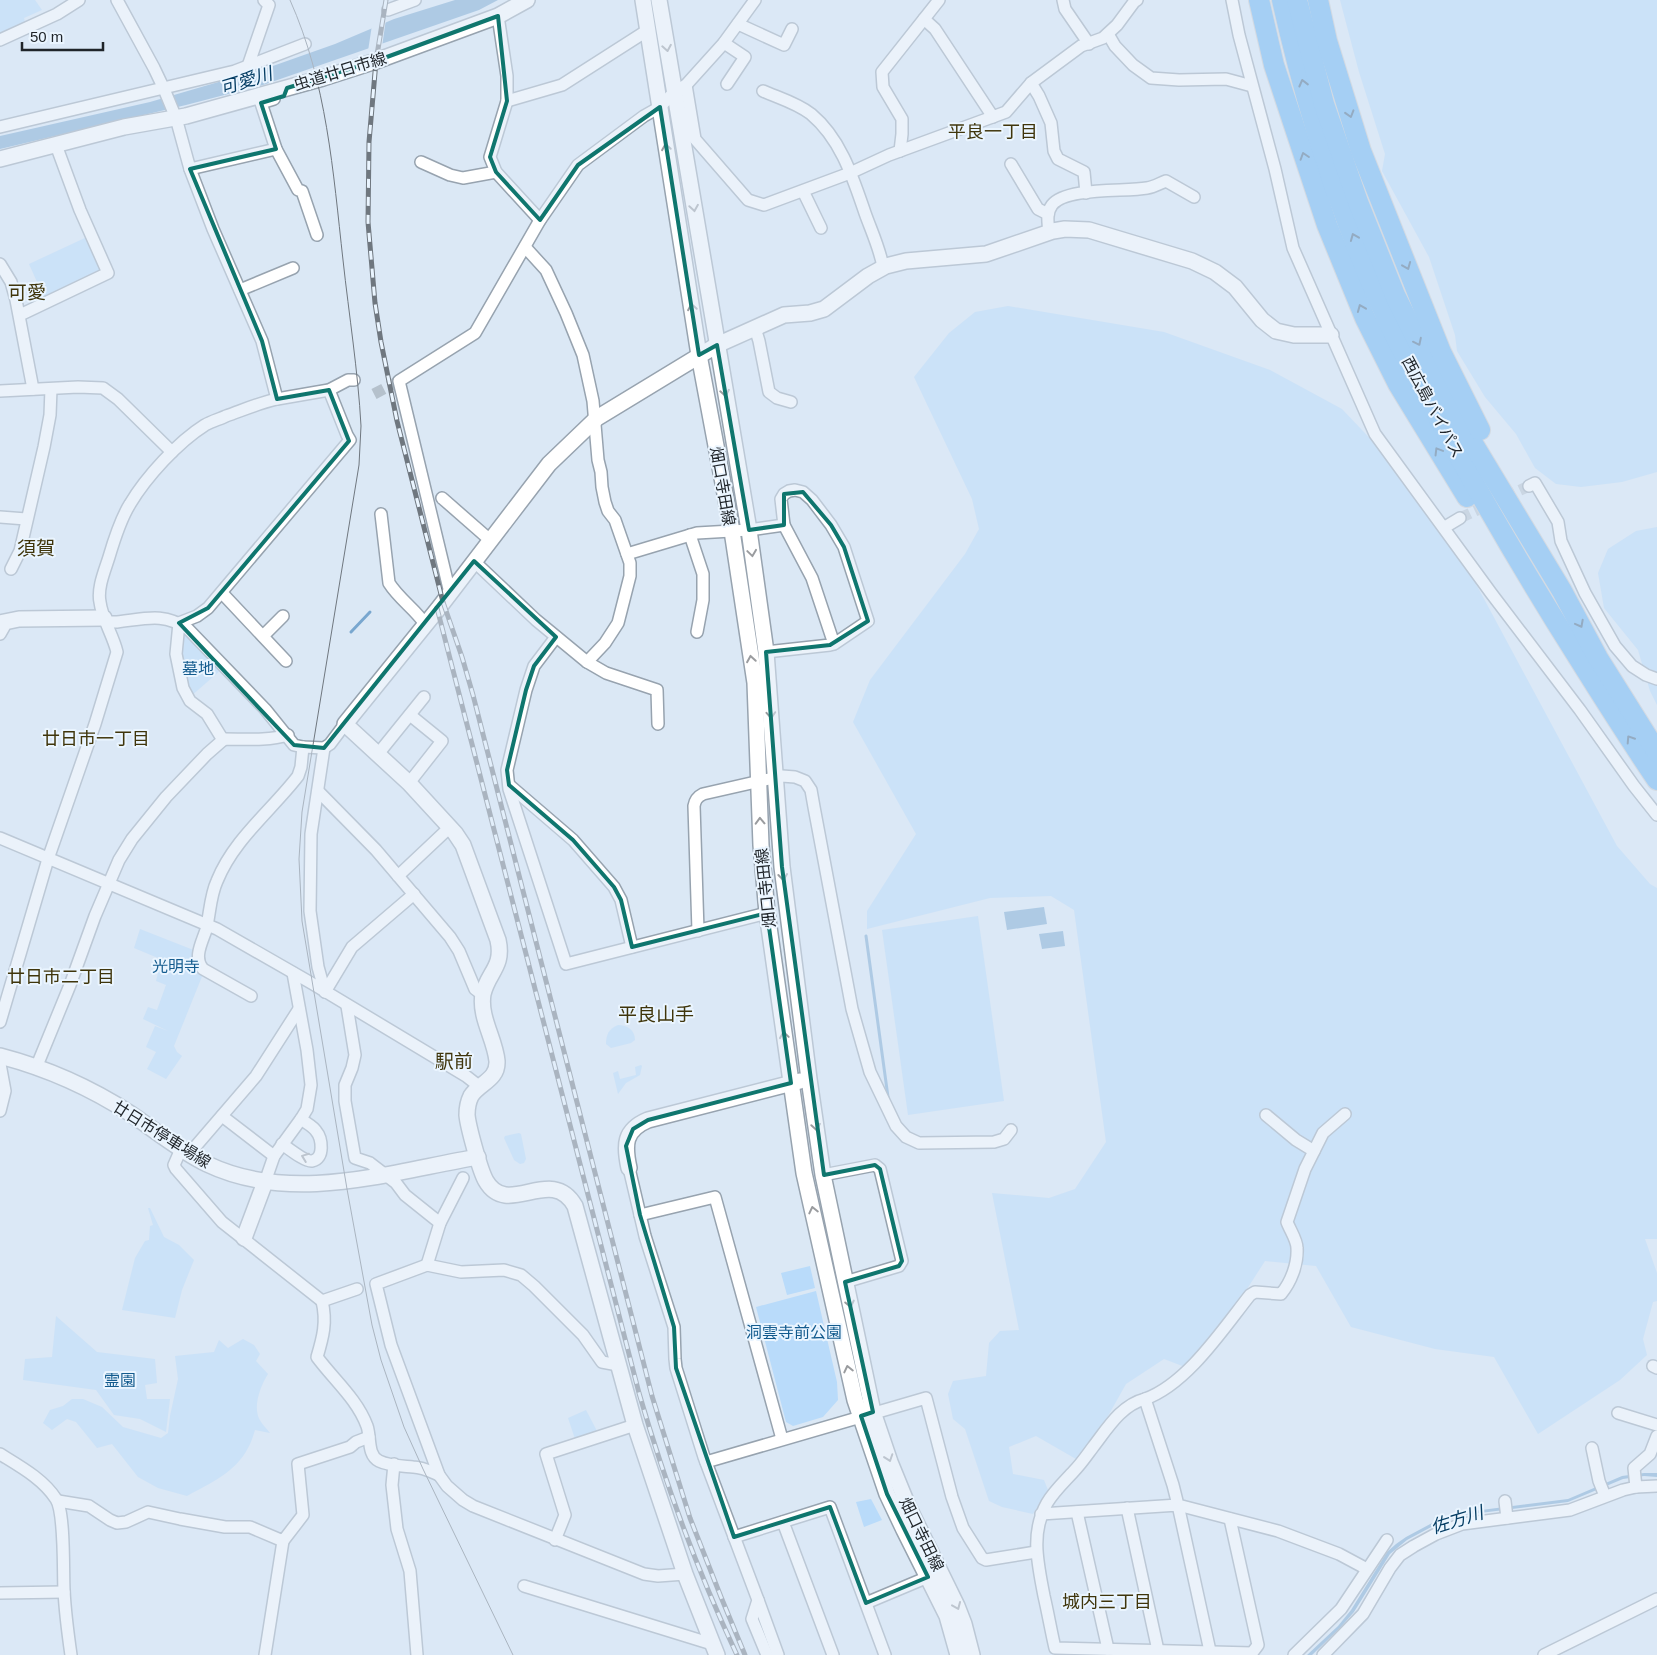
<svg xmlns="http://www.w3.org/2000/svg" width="1657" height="1655" font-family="Arial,'Noto Sans JP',sans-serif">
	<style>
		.green { fill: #b9dbfa }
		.water { fill: #79a7cf }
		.pier { fill: #dbe8f5 }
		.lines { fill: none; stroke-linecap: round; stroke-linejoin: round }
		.stream { stroke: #79a7cf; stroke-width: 3 }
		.street-tunnel { stroke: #b5c1cc; stroke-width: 11; stroke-dasharray: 11 5.5; stroke-linecap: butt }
		.street-casing { stroke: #97a3af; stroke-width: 14 }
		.secondary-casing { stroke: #97a3af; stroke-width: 18 }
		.highway-casing { stroke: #c9cacc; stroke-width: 22 }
		.street { stroke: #fff; stroke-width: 11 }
		.secondary { stroke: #fff; stroke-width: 15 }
		.highway { stroke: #64b1f2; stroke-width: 20 }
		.tram { stroke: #6f777f; stroke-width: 1 }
		.rail-casing { stroke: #6f777f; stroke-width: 5 }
		.rail { stroke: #eaf5ff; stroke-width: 3; stroke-dasharray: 9; stroke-linecap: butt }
		.oneway { stroke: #9a9c9f }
		.oneway2 { stroke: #3e6383 }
		.marked { fill: none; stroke: #0f766e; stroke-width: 4; stroke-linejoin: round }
		.labels { text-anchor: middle; stroke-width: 4; stroke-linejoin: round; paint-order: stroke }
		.street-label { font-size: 16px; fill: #1f2429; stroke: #eaf5ff }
		.park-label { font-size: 16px; fill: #135b8e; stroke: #eaf5ff }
		.water-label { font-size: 18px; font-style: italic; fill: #043c63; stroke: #eaf5ff }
		.neighbourhood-label { font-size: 18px; fill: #3f350b; stroke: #eaf5ff }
		.quarter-label { font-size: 19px; fill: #3f350b; stroke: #eaf5ff }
	</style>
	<rect width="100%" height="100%" fill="#dbe8f5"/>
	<!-- green -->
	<g class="green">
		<polygon points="0,0 35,0 42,10 24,18 26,26 0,35"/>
		<polygon points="1340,0 1657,0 1657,472 1622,482 1581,487 1556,484 1535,468 1516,434 1485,397 1457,351 1455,335 1429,257 1382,171 1385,154 1359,72"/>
		<polygon points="87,237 103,274 46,302 29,264"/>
		<polygon points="1008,306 1164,332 1270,370 1342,409 1401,471 1469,571 1617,846 1650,884 1657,888 1657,1239 1645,1239 1657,1273 1657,1301 1653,1302 1643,1339 1647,1355 1620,1380 1538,1434 1494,1357 1435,1349 1351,1327 1316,1266 1265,1261 1247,1289 1185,1367 1164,1359 1126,1384 1108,1416 1076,1459 1036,1436 1009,1447 1013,1474 1044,1480 1048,1490 1033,1514 1002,1507 989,1501 965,1429 953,1419 948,1394 953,1381 986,1376 989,1343 1000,1331 1019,1330 992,1193 1049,1198 1075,1189 1106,1142 1074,910 1051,896 990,898 867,929 867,911 916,834 853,722 870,680 965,554 979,529 972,499 914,377 949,333 975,312"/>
		<polygon points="1657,527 1657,705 1650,691 1638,650 1604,608 1598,573 1608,549 1636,531"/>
		<polygon points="182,628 222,669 190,697 180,664"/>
		<polygon points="978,916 1004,1101 908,1115 882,930"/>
		<polygon points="140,929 196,951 203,974 174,1046 177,1052 182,1056 166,1079 147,1069 156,1052 146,1047 155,1026 168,1031 143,1019 148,1007 157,1010 166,985 156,981 158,973 153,972 158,958 134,948"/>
		<path d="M618,1025C627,1025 635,1030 635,1040L631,1043L611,1048L606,1044C606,1034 609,1029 618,1025Z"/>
		<polygon points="641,1065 642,1066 640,1075 626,1083 618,1094 613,1073 618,1071 620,1079 636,1075 635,1067"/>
		<polygon points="519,1133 521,1134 526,1159 524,1163 520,1164 514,1160 504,1138 505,1136"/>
		<polygon points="148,1208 150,1208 164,1237 179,1245 194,1260 182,1290 175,1318 122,1310 135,1258 145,1241 149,1240 150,1226 153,1225"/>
		<polygon points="810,1266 815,1288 787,1295 781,1273"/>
		<polygon points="816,1291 837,1382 838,1400 823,1417 793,1426 786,1422 756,1307"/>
		<polygon points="56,1316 97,1352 155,1359 157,1383 145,1385 147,1399 170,1399 166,1432 140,1419 114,1415 96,1390 23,1380 25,1359 52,1357"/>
		<path d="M243,1339L254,1345L260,1354L256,1361L268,1374C261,1385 254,1403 258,1416C260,1422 266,1428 270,1433L255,1430C253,1436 251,1443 248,1448C235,1473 210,1483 187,1496L158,1488L138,1477L112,1444L97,1448L76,1422L67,1419L52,1430L43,1423L50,1410L63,1406L72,1399H83L102,1407L123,1427L161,1438L168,1433L170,1416L178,1379L175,1356L214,1352L219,1340L228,1348Z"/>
		<polygon points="586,1410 597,1431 575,1439 568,1418"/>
		<polygon points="871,1499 882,1520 864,1527 856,1502"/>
	</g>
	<!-- water -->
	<g class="water">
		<polygon points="455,0 498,0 479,10 263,85 186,105 0,149 0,136 150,102 270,67 335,44 394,19"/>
		<polygon points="1044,907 1047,924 1007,930 1004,912"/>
		<polygon points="1063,931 1065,946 1042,949 1039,934"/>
		<polygon points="1644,1473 1657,1473 1657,1477 1644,1476 1623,1479 1568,1502 1472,1514 1459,1516 1435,1525 1407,1540 1390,1554 1354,1612 1340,1628 1312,1655 1307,1655 1338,1626 1351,1610 1387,1552 1396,1544 1406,1537 1434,1522 1458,1513 1568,1499 1622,1476"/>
	</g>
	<!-- pier -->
	<polygon class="pier" points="386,19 382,47 368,51 372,25"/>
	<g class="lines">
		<!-- stream -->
		<g class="stream">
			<polyline points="351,632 370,612"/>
			<polyline points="866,936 888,1097"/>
		</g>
		<!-- street-tunnel -->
		<g class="street-tunnel">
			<polyline points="374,394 399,381"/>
			<polyline points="1460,518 1529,486"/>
		</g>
		<defs>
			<g id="street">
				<polyline points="1063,0 1065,9 1089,44"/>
				<polyline points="1232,0 1239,35 1275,169 1293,248 1375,434 1491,593 1580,710 1634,786 1657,815"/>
				<polyline points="388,10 415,0"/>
				<polyline points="498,16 507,76 507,101 490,157 496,172 540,220"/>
				<polyline points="924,19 935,29 993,117"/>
				<polyline points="738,24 784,45 792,29"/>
				<polyline points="1108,34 1115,46 1133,65 1151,78 1179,80 1226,79 1252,86"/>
				<polyline points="0,40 57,14 79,0"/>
				<polyline points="724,43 745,57 727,84"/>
				<polyline points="248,66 269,5 264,0"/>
				<polyline points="1031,83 1039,96 1051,123 1054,151 1058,159 1084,172 1086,193"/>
				<polyline points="686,85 695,139 748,200 764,205 850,173 889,155 1006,112 1031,83 1081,46 1103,38 1117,25 1134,2 1137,0"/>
				<path d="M763,91C779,98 797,103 811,114C841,139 853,178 865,213C871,230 880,249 883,267"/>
				<polyline points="274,99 261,103 276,149 298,190 302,191 317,235"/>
				<polyline points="507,101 562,85 648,30"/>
				<polyline points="0,127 235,71 305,44"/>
				<polyline points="900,151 902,134 902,119 883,87 882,72 939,0"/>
				<polyline points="421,162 450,175 463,178 496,172"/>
				<polyline points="1011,164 1038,209 1048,214"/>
				<polyline points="190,169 276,149"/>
				<polyline points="803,191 821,228"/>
				<path d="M1049,232C1048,223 1046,213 1052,205C1066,187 1125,192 1147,188C1154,187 1160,183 1166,181L1194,197"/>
				<polyline points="525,247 546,270 566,313 583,355 593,401 598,460 601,472 602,487 605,502 608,511 615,520 630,563 630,576 618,623 605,643 587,662"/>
				<polyline points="0,264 11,282 16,300 33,389"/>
				<polyline points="240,290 293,268"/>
				<polyline points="20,315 108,273 80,210 56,145"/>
				<polyline points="755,328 759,341 769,392 777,398 791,402"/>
				<polyline points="0,391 78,387 103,388 118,399 172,452"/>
				<polyline points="277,399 329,390 348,380 354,380"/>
				<polyline points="1529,486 1535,483 1558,522 1561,541 1585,593 1615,646 1632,666 1646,675 1657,679"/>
				<polyline points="442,498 490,540"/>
				<path d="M381,514L389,583C399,599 415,609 425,624"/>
				<polyline points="0,517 26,519"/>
				<polyline points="1445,527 1460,518"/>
				<polyline points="690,535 703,574 703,600 697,632"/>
				<polyline points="627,554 697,533 749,530 784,525"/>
				<polyline points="474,562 479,566 536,620 587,662 606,673 657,690 658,724"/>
				<polyline points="11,569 20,551 44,447 50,415 51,389"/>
				<polyline points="222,593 286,661"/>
				<polyline points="450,593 399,381 475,333 540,220 578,165 644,116 660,107 675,91 686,85 723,44 755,0"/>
				<path d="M104,618L110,622H117C145,619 163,612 188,629L265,709L294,745L303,747L324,748L330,744L345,724"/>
				<polyline points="0,634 4,627 4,622"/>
				<polyline points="263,636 283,616"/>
				<polyline points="556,637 534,666 526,690 507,770 509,789 566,964 767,913"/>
				<polyline points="766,652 830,645 834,644 868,621 844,547 831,525 812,500 803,492 795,490 789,491 784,494 781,499 784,525 812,578 834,644"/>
				<path d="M223,740L225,739C246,739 267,741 288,735"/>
				<polyline points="324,748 311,834 310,911 318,967 325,992"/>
				<polyline points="378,754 424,697"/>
				<polyline points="409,783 442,741 410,715"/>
				<polyline points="509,785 573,840 614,887 621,900 632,947"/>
				<polyline points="318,791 376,850 450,937 459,951 475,989 483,995"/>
				<polyline points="0,838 217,929 313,984 466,1076 480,1087"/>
				<polyline points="398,876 450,827"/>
				<path d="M698,931L694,806C695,800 697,797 703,794L782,776L795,777L805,781L811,790L814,807L852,1009L870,1072L896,1126L906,1137L919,1143L994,1142L1004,1139L1011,1130"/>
				<polyline points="325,992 352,947 414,894"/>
				<path d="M251,996L203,969C193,958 202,942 206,930C210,914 210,896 217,881C234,839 271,811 298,776L301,767L303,747"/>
				<polyline points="347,1006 355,1055 352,1068 345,1085 345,1101 355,1158 370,1163 396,1183 405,1195 440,1223"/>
				<path d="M0,1022L48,859L95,724L117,652C113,635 102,619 100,602C97,588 105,570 109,557C114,540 120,520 130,504C146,477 178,442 205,425C212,421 220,419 226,416C243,410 259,403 277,399L262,341L213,229L190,169L176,118L164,89L154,68L117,0"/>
				<polyline points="0,1064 5,1091 0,1111"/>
				<polyline points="36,1068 70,985 95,916 119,860 132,839 166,797 207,754 223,740 207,714 190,701 183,688 176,654 179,623 197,616 208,608 350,440 347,435 329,390"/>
				<path d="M1345,1114L1323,1133L1305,1169L1287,1222C1290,1230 1297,1240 1297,1248C1298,1264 1291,1282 1281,1294L1255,1292L1250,1295C1223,1329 1187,1384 1145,1399L1173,1485L1178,1505L1278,1531L1339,1554L1367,1569"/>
				<polyline points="1266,1115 1296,1140 1314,1151"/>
				<polyline points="222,1116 274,1156"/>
				<path d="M282,1144C288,1148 305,1162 312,1161C325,1159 322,1138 316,1131C313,1126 306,1123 301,1119"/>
				<polyline points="181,1149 174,1165 176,1169 222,1222 322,1301 357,1289"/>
				<polyline points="189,1154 256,1076 299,1009"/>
				<polyline points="629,1168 645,1236 674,1327 675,1359 676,1368 704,1457 758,1600 752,1619 767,1655"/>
				<polyline points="823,1175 875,1165 880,1169 902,1261 899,1266 845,1282"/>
				<polyline points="265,1182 274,1156 301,1119 307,1109 311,1085 307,1050 293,973"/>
				<polyline points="640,1215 715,1197 782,1439"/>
				<polyline points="427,1265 440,1223 463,1178"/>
				<path d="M322,1301C327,1322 323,1337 317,1357C334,1380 357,1399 367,1426C371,1437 367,1455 379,1461C389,1466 403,1466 413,1467C422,1467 432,1472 439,1475"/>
				<polyline points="618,1365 602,1362 583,1335 534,1286 521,1275 504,1270 461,1272 427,1265 376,1284 391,1345 439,1475 447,1486 463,1500 473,1506 644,1574 658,1576 685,1574"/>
				<polyline points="1653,1366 1657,1368"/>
				<path d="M1145,1399C1121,1405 1107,1429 1093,1447C1087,1455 1081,1464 1074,1471C1065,1481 1054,1491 1047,1503C1030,1533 1038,1564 1044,1596C1048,1613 1051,1631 1055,1648L1252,1653L1258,1645L1230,1519"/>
				<polyline points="1618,1413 1657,1425"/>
				<polyline points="1592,1448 1599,1481 1605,1496"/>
				<path d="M0,1454C21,1467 43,1479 56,1499C65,1512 63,1572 64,1590C65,1612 68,1634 71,1655"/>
				<polyline points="706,1462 926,1398 952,1497 963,1528 982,1558 986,1560 1036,1552"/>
				<polyline points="394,1464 392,1485 397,1529 410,1571 417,1655"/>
				<polyline points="1636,1487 1634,1468 1650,1454 1657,1436"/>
				<polyline points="58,1501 89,1506 110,1520 117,1523 126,1522 148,1512 180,1519 225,1527 250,1527 283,1541 303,1515 298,1464 350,1447 356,1442 369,1437"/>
				<polyline points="1505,1501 1507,1518"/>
				<polyline points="1127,1508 1159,1655"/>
				<polyline points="1077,1512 1108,1649"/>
				<polyline points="1041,1514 1178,1505 1210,1651"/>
				<polyline points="783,1522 833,1655"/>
				<polyline points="734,1537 830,1507 885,1655"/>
				<polyline points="555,1540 565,1515 546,1454 635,1425"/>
				<polyline points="524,1586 712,1644"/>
				<polyline points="0,1593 64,1592"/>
				<polyline points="758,1600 778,1655"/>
				<polyline points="866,1603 928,1577"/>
				<polyline points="265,1655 283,1541"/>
				<polyline points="1294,1655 1341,1609 1387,1540"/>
				<polyline points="1323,1655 1363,1614 1390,1568 1400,1555 1414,1546 1436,1534 1462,1524 1570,1510 1623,1490 1636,1487 1657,1486"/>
				<polyline points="1544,1655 1657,1599"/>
			</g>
			<g id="secondary">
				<polyline points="643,0 699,355 732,531 755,683 761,845 767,913 804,1173 855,1400 887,1494 904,1530 947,1616 958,1655"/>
				<polyline points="659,0 749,530 766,652 782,867 809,1079 823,1175 873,1412 890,1462 908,1506 957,1606 964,1624 972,1655"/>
				<polyline points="0,159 124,127 186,116 323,78 376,61 498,16 527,0"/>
				<polyline points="0,623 19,619 104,618"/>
				<path d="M0,1056C46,1068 91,1088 131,1114C156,1131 180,1151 207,1164C293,1205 390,1172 478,1157"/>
				<path d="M629,1168C624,1145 624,1130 648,1120L800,1081"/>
				<polyline points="244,1238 265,1182"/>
				<path d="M717,1655L685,1574L635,1425L575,1206C551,1164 508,1219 486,1181C480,1171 468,1126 467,1115C467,1108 468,1102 471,1096C479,1083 498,1080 497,1061C495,1039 479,1017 483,994C488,972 504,967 498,940L463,845L455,833L409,783L345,724L438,609L549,464L597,418L717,345L784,315L810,313L824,309L868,276L886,266L906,261L986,254L1053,231L1065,229L1089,230L1192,261L1215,272L1235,287L1262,320L1276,331L1294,335H1331"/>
			</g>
			<g id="highway">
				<polyline points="1259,0 1274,65 1327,225 1365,318 1398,384 1467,497"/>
				<path d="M1282,0C1305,103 1338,207 1380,303C1400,349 1425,392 1448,436C1489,512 1533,586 1579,659C1604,699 1630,740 1657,780"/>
				<polyline points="1297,0 1324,104 1358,202 1395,295 1430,365 1469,437 1562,591 1598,658 1657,752"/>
				<polyline points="1318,0 1327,41 1361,151 1441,352 1480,430"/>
			</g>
		</defs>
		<!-- street casing -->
		<use href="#street" class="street-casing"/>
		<!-- secondary casing -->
		<use href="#secondary" class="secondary-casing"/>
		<!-- highway casing -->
		<use href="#highway" class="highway-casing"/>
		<!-- street -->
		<use href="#street" class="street"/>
		<!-- secondary -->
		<use href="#secondary" class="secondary"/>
		<!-- highway -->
		<use href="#highway" class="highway"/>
		<!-- tram -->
		<path class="tram" d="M290,0C327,83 333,171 343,260C349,315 358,371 361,426L359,465L302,812L299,859L302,921L347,1189L372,1325L381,1360L404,1427L423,1469L513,1655"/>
		<defs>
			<g id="rail">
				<polyline points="386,0 376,61 369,142 368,222 375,303 381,342 397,421 443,602 462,657 473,695 652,1396 690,1518 721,1597 745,1655"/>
				<path d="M437,608L639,1393C665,1483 697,1570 737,1655"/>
			</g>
		</defs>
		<!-- rail casing -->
		<use href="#rail" class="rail-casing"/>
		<!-- rail -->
		<use href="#rail" class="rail"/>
	</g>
	<!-- one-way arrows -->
	<defs><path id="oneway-chevron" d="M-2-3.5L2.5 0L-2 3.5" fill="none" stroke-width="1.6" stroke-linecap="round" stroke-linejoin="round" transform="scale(1.25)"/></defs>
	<g class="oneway">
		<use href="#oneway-chevron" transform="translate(667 48) rotate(80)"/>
		<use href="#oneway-chevron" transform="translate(666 147) rotate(-99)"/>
		<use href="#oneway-chevron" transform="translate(694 208) rotate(81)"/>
		<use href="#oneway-chevron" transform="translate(692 307) rotate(-99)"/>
		<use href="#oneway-chevron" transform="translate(725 393) rotate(80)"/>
		<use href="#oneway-chevron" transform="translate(752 553) rotate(82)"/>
		<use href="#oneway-chevron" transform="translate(751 659) rotate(-99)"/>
		<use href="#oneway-chevron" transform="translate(771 715) rotate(86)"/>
		<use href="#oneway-chevron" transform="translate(760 821) rotate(-92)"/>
		<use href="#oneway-chevron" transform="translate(783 877) rotate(83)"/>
		<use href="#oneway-chevron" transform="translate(784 1035) rotate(-98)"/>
		<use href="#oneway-chevron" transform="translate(816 1127) rotate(81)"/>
		<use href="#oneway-chevron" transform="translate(305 1157) rotate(-159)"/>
		<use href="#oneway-chevron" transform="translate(813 1210) rotate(-103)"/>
		<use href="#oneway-chevron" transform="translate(850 1304) rotate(78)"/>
		<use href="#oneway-chevron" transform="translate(848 1369) rotate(-103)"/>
		<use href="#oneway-chevron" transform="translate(889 1458) rotate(71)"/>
		<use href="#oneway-chevron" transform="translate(957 1606) rotate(67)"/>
	</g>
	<g class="oneway2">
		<use href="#oneway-chevron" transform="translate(1303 83) rotate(-104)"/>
		<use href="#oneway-chevron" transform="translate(1350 114) rotate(73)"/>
		<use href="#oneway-chevron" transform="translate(1304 156) rotate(-108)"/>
		<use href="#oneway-chevron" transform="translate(1354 237) rotate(-112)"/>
		<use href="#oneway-chevron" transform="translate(1407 266) rotate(68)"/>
		<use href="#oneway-chevron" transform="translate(1361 308) rotate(-112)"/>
		<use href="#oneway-chevron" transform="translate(1418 342) rotate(64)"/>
		<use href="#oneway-chevron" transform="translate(1438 451) rotate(-121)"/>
		<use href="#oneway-chevron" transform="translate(1580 624) rotate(62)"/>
		<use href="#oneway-chevron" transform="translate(1630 739) rotate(-123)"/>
	</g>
	<!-- marked area -->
	<path d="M0 0H1657V1655H0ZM498,16L507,101L490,157L496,172L540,220L578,165L660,107L699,355L717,345L749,530L784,525V494L803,492L831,525L844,547L868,621L830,645L766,652L782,867L824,1175L875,1165L880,1169L902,1261L899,1266L845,1282L873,1412L861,1416L887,1494L928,1577L866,1603L830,1507L734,1537L676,1368L674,1327L640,1215L626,1146L633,1129L648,1120L791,1083L767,913L632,947L621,900L614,887L573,840L509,785L507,770L526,690L534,666L556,637L474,561L324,748L294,745L179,623L208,608L349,441L329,390L277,399L262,341L190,169L276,149L261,103L284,96L287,88L376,61Z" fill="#dbe8f5" fill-opacity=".55" fill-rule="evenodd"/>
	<path class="marked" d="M498,16L507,101L490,157L496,172L540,220L578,165L660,107L699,355L717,345L749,530L784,525V494L803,492L831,525L844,547L868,621L830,645L766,652L782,867L824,1175L875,1165L880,1169L902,1261L899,1266L845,1282L873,1412L861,1416L887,1494L928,1577L866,1603L830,1507L734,1537L676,1368L674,1327L640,1215L626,1146L633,1129L648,1120L791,1083L767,913L632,947L621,900L614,887L573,840L509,785L507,770L526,690L534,666L556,637L474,561L324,748L294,745L179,623L208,608L349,441L329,390L277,399L262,341L190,169L276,149L261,103L284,96L287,88L376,61Z"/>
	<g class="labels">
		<!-- street labels -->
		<g class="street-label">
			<text transform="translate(340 71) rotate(-17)" y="6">虫道廿日市線</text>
			<text transform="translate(1433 407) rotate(62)" y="6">西広島バイパス</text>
			<text transform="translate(723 486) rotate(80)" y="6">畑口寺田線</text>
			<text transform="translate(765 888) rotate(-96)" y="6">畑口寺田線</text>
			<text transform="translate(162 1134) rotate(32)" y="6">廿日市停車場線</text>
			<text transform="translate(922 1534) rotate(64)" y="6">畑口寺田線</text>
		</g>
		<!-- park labels -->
		<g class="park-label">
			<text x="198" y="674">墓地</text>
			<text x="176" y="972">光明寺</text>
			<text x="794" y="1338">洞雲寺前公園</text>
			<text x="120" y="1386">霊園</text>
		</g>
		<!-- water labels -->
		<g class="water-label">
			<text transform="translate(246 81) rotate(-17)" y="6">可愛川</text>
			<text transform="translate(1457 1520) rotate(-17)" y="6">佐方川</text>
		</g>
		<!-- neighbourhood labels -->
		<g class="neighbourhood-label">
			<text x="993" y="138">平良一丁目</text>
			<text x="96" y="745">廿日市一丁目</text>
			<text x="61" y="983">廿日市二丁目</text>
			<text x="1107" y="1608">城内三丁目</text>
		</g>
		<!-- quarter labels -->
		<g class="quarter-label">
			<text x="27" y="299">可愛</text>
			<text x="36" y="555">須賀</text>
			<text x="656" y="1021">平良山手</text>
			<text x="454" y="1068">駅前</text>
		</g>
	</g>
	<!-- scale -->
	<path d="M22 42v8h81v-8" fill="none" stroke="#1f2429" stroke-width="2.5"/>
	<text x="30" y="42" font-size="15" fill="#1f2429" stroke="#eaf5ff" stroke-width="4" paint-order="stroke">50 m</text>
</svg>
